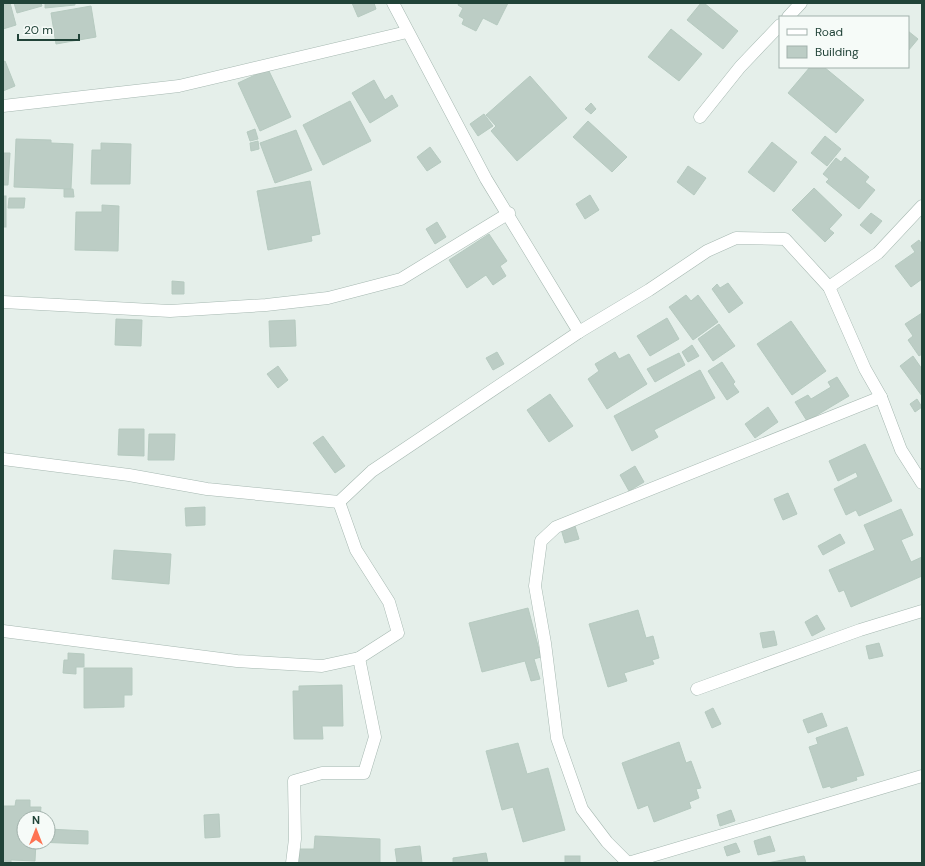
<svg xmlns="http://www.w3.org/2000/svg" width="925" height="866" font-family="'DM Sans',sans-serif">
	<style>
		.building { fill: #bccdc5; stroke: #b6cac0 }
		.lines { fill: none; stroke-linecap: round; stroke-linejoin: round }
		.street-casing { stroke: #a6b8b1; stroke-width: 13 }
		.street { stroke: #fff; stroke-width: 12 }
	</style>
	<rect width="100%" height="100%" fill="#e5efea"/>
	<!-- building -->
	<g class="building">
		<polygon points="3,3 10,3 16,25 3,29"/>
		<polygon points="14,3 41,3 42,6 17,13"/>
		<polygon points="45,3 75,3 75,5 45,8"/>
		<polygon points="352,3 374,3 376,9 358,17"/>
		<polygon points="459,3 508,3 497,25 483,18 476,31 462,24 464,19 459,16 463,8 458,5"/>
		<polygon points="701,3 704,3 738,31 723,49 687,20"/>
		<polygon points="91,6 96,37 56,44 51,13"/>
		<polygon points="671,29 702,54 679,81 648,57"/>
		<polygon points="908,31 918,39 908,51"/>
		<polygon points="5,61 15,86 3,91 3,62"/>
		<polygon points="810,67 824,67 864,100 836,133 788,93"/>
		<polygon points="268,69 291,117 260,131 238,83"/>
		<polygon points="530,76 567,118 517,161 491,131 496,126 486,115"/>
		<polygon points="374,80 385,100 392,95 398,106 370,123 352,93"/>
		<polygon points="350,101 371,141 323,165 303,125"/>
		<polygon points="591,103 596,109 591,114 585,109"/>
		<polygon points="484,114 493,126 478,136 470,124"/>
		<polygon points="588,121 627,157 612,172 573,137"/>
		<polygon points="255,129 258,139 250,141 247,132"/>
		<polygon points="296,130 312,170 275,183 260,143"/>
		<polygon points="825,136 841,149 827,166 811,153"/>
		<polygon points="16,139 51,140 51,143 73,144 71,189 14,187"/>
		<polygon points="258,141 259,149 251,151 250,143"/>
		<polygon points="772,142 797,162 774,192 748,172"/>
		<polygon points="101,143 131,144 130,184 91,184 92,150 101,150"/>
		<polygon points="430,147 441,162 427,171 417,157"/>
		<polygon points="3,153 10,153 8,185 3,185"/>
		<polygon points="845,157 869,177 865,182 875,190 859,209 826,182 829,179 823,174 836,158 841,162"/>
		<polygon points="688,166 706,178 694,195 677,182"/>
		<polygon points="310,181 320,234 311,236 312,241 268,250 257,191"/>
		<polygon points="814,188 842,215 829,229 834,233 825,242 792,210"/>
		<polygon points="64,189 73,189 74,197 64,197"/>
		<polygon points="590,195 599,210 585,219 576,204"/>
		<rect x="3" y="196" width="3" height="31"/>
		<polygon points="9,198 25,198 24,208 8,208"/>
		<polygon points="102,205 119,206 118,251 75,250 76,212 102,212"/>
		<polygon points="871,213 882,221 871,234 860,225"/>
		<polygon points="437,222 446,237 435,244 426,229"/>
		<polygon points="489,234 507,261 500,266 506,276 493,285 486,275 467,288 449,260"/>
		<polygon points="919,240 922,245 922,279 911,287 895,266 915,252 911,246"/>
		<polygon points="172,281 184,282 184,294 172,294"/>
		<polygon points="728,283 743,303 729,313 712,289 717,284 720,288"/>
		<polygon points="686,295 691,301 698,295 718,322 693,340 669,307"/>
		<polygon points="922,313 922,354 919,356 908,340 913,336 905,324"/>
		<polygon points="667,318 679,339 650,356 637,336"/>
		<polygon points="116,319 142,320 141,346 115,345"/>
		<polygon points="295,320 296,346 270,347 269,321"/>
		<polygon points="791,321 826,371 792,395 757,344"/>
		<polygon points="719,324 735,346 713,361 698,339"/>
		<polygon points="692,345 699,356 688,362 682,352"/>
		<polygon points="497,352 504,364 493,370 486,358"/>
		<polygon points="615,352 619,359 629,354 647,384 607,409 588,379 599,371 595,364"/>
		<polygon points="679,353 685,365 655,382 647,369"/>
		<polygon points="913,356 922,369 922,396 900,366"/>
		<polygon points="722,362 735,382 733,384 739,392 727,400 708,371"/>
		<polygon points="278,366 288,380 278,388 267,374"/>
		<polygon points="700,370 715,398 654,430 658,437 632,451 614,416"/>
		<polygon points="837,377 849,396 807,421 795,402 808,395 811,399 831,387 828,382"/>
		<polygon points="550,394 573,426 549,442 527,410"/>
		<polygon points="917,399 922,407 915,412 910,404"/>
		<polygon points="768,407 778,422 755,438 745,424"/>
		<polygon points="119,429 144,429 144,456 118,455"/>
		<polygon points="149,434 175,434 174,460 148,460"/>
		<polygon points="323,436 345,466 335,473 313,443"/>
		<polygon points="865,444 892,501 859,516 856,510 846,515 834,489 858,477 856,472 838,481 829,461"/>
		<polygon points="635,466 644,482 629,491 620,475"/>
		<polygon points="788,493 797,514 783,520 774,499"/>
		<polygon points="205,507 205,525 186,526 185,508"/>
		<polygon points="901,509 913,535 901,540 911,562 922,557 922,576 851,607 844,590 839,592 829,570 875,550 864,525"/>
		<polygon points="575,526 579,539 565,543 561,529"/>
		<polygon points="840,534 845,543 823,555 818,546"/>
		<polygon points="114,550 171,554 169,584 112,579"/>
		<polygon points="528,608 541,657 534,659 540,679 531,681 525,661 482,672 469,623"/>
		<polygon points="638,610 646,638 653,636 659,658 652,660 654,664 624,673 627,681 608,687 589,624"/>
		<polygon points="817,615 825,629 812,636 805,622"/>
		<polygon points="774,631 777,645 763,648 760,633"/>
		<polygon points="879,643 883,656 869,659 866,646"/>
		<polygon points="68,653 84,654 84,667 76,667 76,674 63,673 64,660 68,660"/>
		<polygon points="84,668 132,668 132,695 124,695 124,707 84,708"/>
		<polygon points="342,685 343,726 322,726 323,739 294,739 293,691 299,691 299,686"/>
		<polygon points="713,708 721,724 712,728 705,712"/>
		<polygon points="822,713 827,726 808,733 803,720"/>
		<polygon points="847,727 864,775 856,777 857,780 831,788 830,786 823,788 809,747 818,744 816,738"/>
		<polygon points="679,742 686,763 691,761 701,788 696,789 699,798 689,802 691,808 654,822 648,805 638,809 622,763"/>
		<polygon points="518,743 527,774 548,768 565,830 523,842 513,807 502,810 486,751"/>
		<polygon points="16,800 30,800 30,807 41,807 40,818 24,818 24,842 36,842 35,861 11,860 11,863 3,863 3,806 15,806"/>
		<polygon points="731,810 735,821 720,826 717,815"/>
		<polygon points="219,814 220,837 205,838 204,815"/>
		<polygon points="48,829 88,831 88,844 36,842 48,842"/>
		<polygon points="315,836 380,839 380,863 299,863 299,849 314,849"/>
		<polygon points="770,836 775,851 758,855 754,841"/>
		<polygon points="736,843 740,852 727,856 724,847"/>
		<polygon points="420,846 422,863 397,863 395,849"/>
		<polygon points="486,853 488,863 453,863 453,858"/>
		<rect x="565" y="856" width="15" height="7"/>
		<polygon points="804,856 806,863 767,863"/>
	</g>
	<g class="lines">
		<defs>
			<g id="street">
				<polyline points="393,3 486,179 579,332"/>
				<polyline points="788,17 801,3"/>
				<polyline points="3,106 179,86 407,32"/>
				<polyline points="700,117 740,67 780,25"/>
				<polyline points="829,287 878,253 922,206"/>
				<polyline points="3,302 170,311 266,305 328,298 401,279 509,213"/>
				<polyline points="3,459 129,475 207,489 339,502 372,471 579,332 649,290 707,251 736,238 785,239 829,287 865,369 881,397 901,450 922,483"/>
				<polyline points="3,631 237,661 322,666 359,658 398,633 389,602 356,550 339,502"/>
				<polyline points="697,689 860,630 922,611"/>
				<polyline points="292,863 295,839 294,781 322,773 364,773 375,737 359,658"/>
				<polyline points="628,863 607,842 582,809 557,738 545,643 535,586 541,541 556,527 881,397"/>
				<polyline points="628,863 922,776"/>
			</g>
		</defs>
		<!-- street casing -->
		<use href="#street" class="street-casing"/>
		<!-- street -->
		<use href="#street" class="street"/>
	</g>
	<!-- border -->
	<rect width="925" height="866" fill="none" stroke="#214338" stroke-width="8"/>
	<!-- legend -->
	<rect x="779" y="16" width="130" height="52" fill="#f6fbf8" stroke="#a1b1ab"/>
	<rect x="787" y="29" width="20" height="6" fill="#ffffff" stroke="#a1b1ab"/>
	<text x="815" y="36" font-size="12" fill="#214338">Road</text>
	<rect x="787" y="46" width="20" height="12" fill="#bccdc5" stroke="#a1b1ab"/>
	<text x="815" y="56" font-size="12" fill="#214338">Building</text>
	<!-- north arrow -->
	<g transform="translate(36 830)"><circle r="19" fill="#f6fbf8" stroke="#a1b1ab"/>
	<path d="M0-3L7 15L0 10L-7 15Z" fill="#fe7353"/>
	<text y="-6" font-size="11" font-weight="bold" text-anchor="middle" fill="#214338">N</text>
	</g>
	<!-- scale -->
	<path d="M18 34v6h61v-6" fill="none" stroke="#214338" stroke-width="2"/>
	<text x="24" y="34" font-size="12" fill="#214338" stroke="#f6fbf8" stroke-width="3" paint-order="stroke">20 m</text>
</svg>
